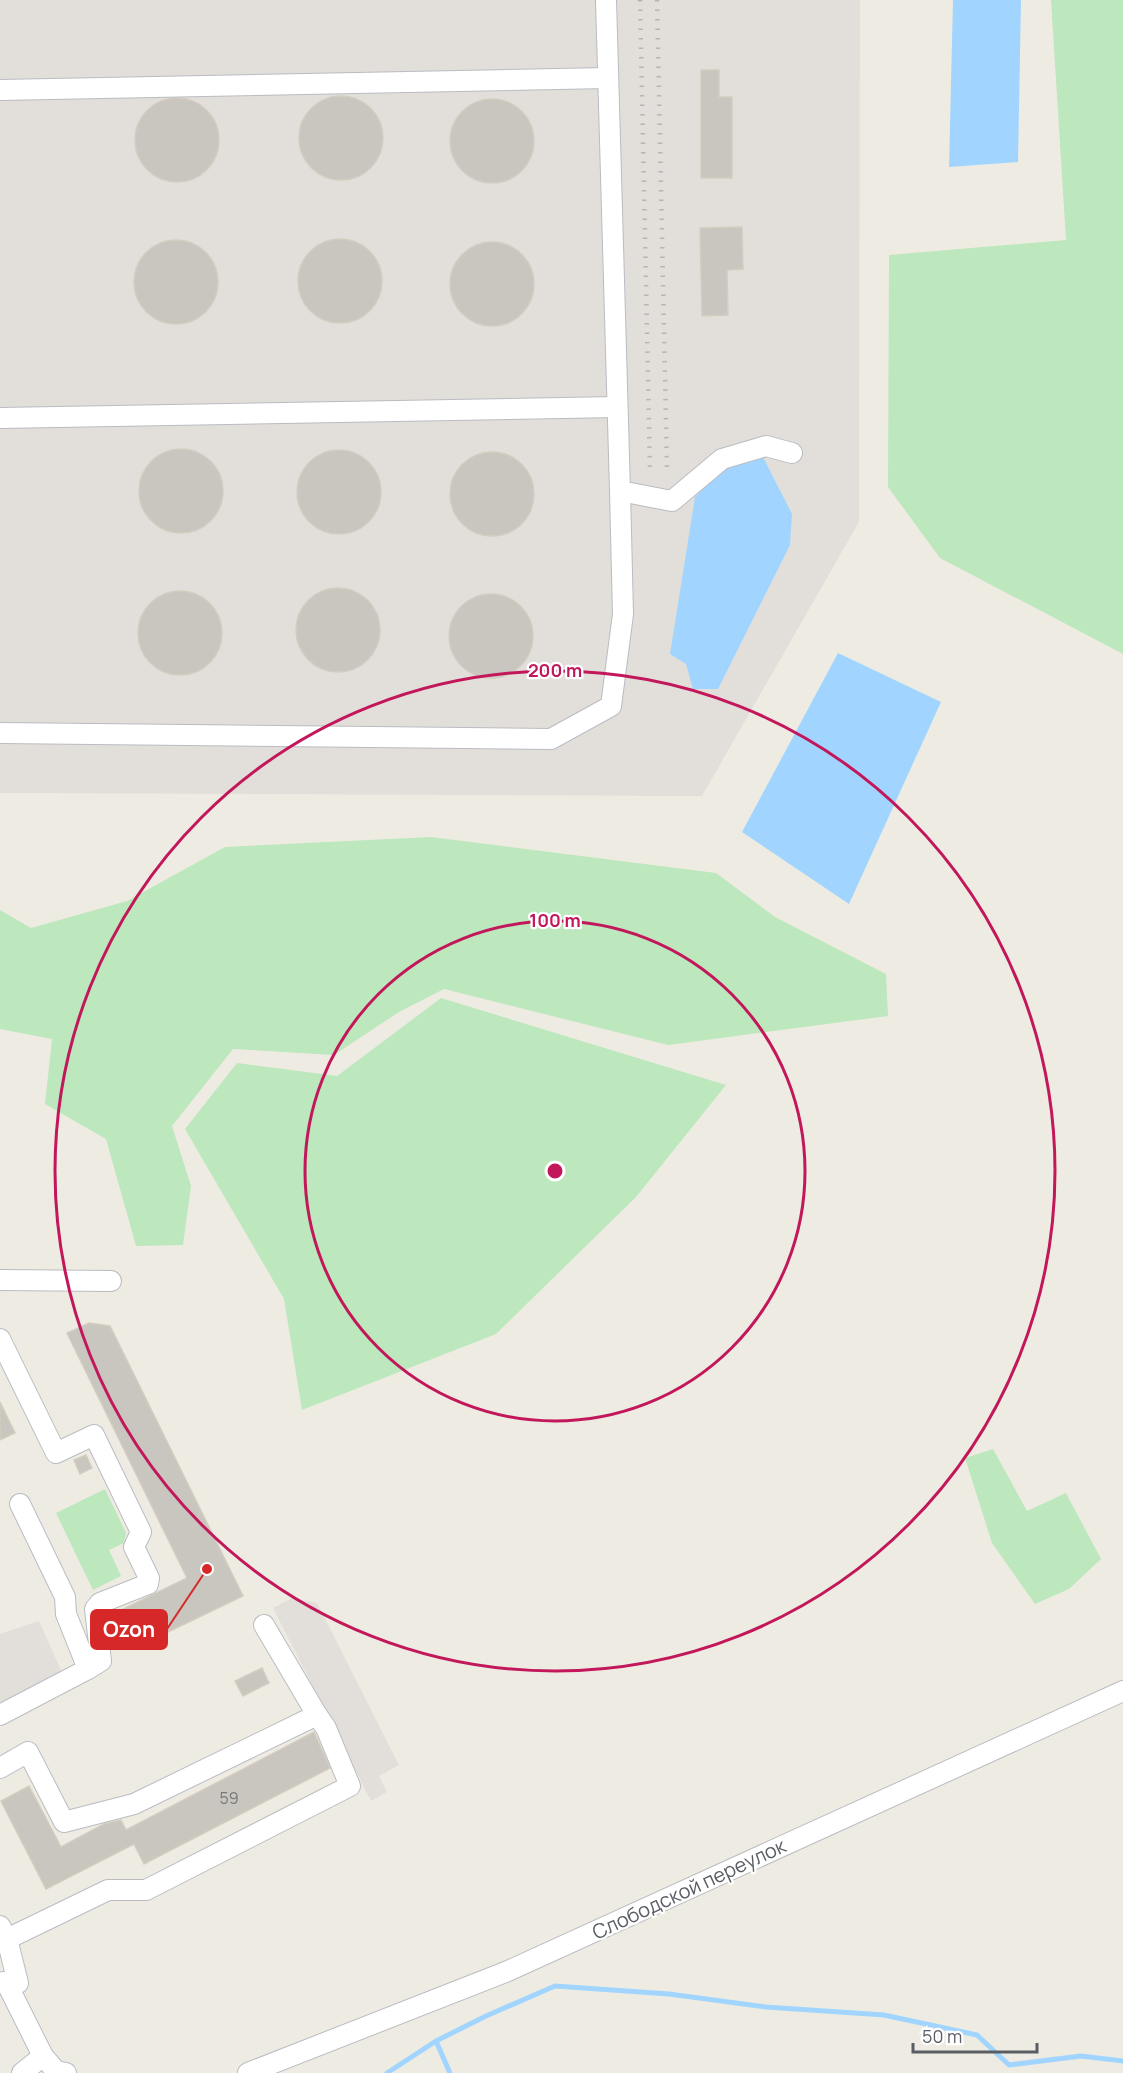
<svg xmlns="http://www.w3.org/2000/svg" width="1123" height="2073" font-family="Manrope,sans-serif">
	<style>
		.industrial { fill: #e2dfda }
		.green { fill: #bde7bd }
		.water { fill: #a1d5ff }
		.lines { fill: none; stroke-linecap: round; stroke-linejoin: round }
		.stream { stroke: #a1d5ff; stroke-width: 5 }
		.building { fill: #c9c6bf; stroke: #d3cdc0; stroke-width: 1.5 }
		.minor-casing { stroke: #babcc2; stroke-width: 22 }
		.minor { stroke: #fff; stroke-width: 20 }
		.rail { stroke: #b4b5b5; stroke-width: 4.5; stroke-dasharray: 1.5 8; stroke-linecap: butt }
		.ring { fill: none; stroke: #c2185b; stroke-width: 3 }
		.labels { text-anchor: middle; stroke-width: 4.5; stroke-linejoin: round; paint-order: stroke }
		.number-label { font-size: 16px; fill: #76787b }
		.street-label { font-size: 20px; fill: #5a5e64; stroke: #fff }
		.centre { fill: #c2185b; stroke: #fff; stroke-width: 3 }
		.ring-label { font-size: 18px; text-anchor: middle; font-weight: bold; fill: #c2185b; stroke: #fff; stroke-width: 4.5; stroke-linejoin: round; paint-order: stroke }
		.leader { fill: none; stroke: #d62828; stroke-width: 2 }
		.callout-dot { fill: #d62828; stroke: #fff; stroke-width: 2 }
		.callout { fill: #d62828; stroke: #d62828; stroke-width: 2 }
		.callout-label { font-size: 21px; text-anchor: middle; font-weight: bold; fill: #fff }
	</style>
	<rect width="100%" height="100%" fill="#eeece2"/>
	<!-- industrial -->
	<g class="industrial">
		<polygon points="0,0 860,0 859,522 702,796 0,793"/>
		<polygon points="292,1598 317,1603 399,1765 379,1776 387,1792 371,1801 273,1608"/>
		<polygon points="39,1621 63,1675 0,1709 0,1634"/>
	</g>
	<!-- green -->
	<g class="green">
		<polygon points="1051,0 1123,0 1123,654 940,558 888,487 889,255 1066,240"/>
		<polygon points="431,837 716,873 775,917 886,974 888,1016 668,1045 444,989 399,1012 334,1055 233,1049 172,1126 191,1186 183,1245 136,1246 106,1139 45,1104 52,1039 0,1029 0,910 31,928 127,901 225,847"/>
		<polygon points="441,998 726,1085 636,1197 496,1334 302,1410 284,1299 185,1129 237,1063 337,1076"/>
		<polygon points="993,1449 1027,1511 1066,1493 1101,1559 1069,1589 1035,1604 992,1543 965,1458"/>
		<polygon points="105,1489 126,1533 124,1543 109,1550 121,1576 93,1590 56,1513"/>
	</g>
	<!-- water -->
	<g class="water">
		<polygon points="953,0 1021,0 1018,162 949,167"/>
		<polygon points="763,457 792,514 790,545 718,689 693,689 686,664 670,654 695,497 727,465"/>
		<polygon points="838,653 941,702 849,904 742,832"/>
	</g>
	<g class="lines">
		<!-- stream -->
		<g class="stream">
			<polyline points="436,2041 450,2073"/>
			<polyline points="387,2073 436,2041 486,2016 555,1986 669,1994 766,2007 884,2015 977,2035 1009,2065 1081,2056 1123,2061"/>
		</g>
	</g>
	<!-- building -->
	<g class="building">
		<polygon points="701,70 719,70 719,97 732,97 732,178 701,178"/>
		<circle cx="341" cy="138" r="42"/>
		<circle cx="177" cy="140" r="42"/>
		<circle cx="492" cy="141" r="42"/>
		<polygon points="742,227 743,269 727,270 728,315 702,316 700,228"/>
		<circle cx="340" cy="281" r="42"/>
		<circle cx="176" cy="282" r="42"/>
		<circle cx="492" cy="284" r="42"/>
		<circle cx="181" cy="491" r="42"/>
		<circle cx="339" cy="492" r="42"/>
		<circle cx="492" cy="494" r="42"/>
		<circle cx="338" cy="630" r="42"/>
		<circle cx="180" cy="633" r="42"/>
		<circle cx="491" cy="636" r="42"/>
		<polygon points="89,1323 110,1326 243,1596 137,1647 119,1611 187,1578 67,1333"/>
		<polygon points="0,1402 15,1433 0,1440"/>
		<polygon points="86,1455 92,1468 80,1474 74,1460"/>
		<polygon points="262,1668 269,1683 243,1696 235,1681"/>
		<polygon points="314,1732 330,1768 144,1864 134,1844 46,1889 1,1801 29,1786 61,1847 104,1824 121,1820 126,1830"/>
	</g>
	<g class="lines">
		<defs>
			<g id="minor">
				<polyline points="606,0 620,491 672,501 722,459 766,446 792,453"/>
				<polyline points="0,90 607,78"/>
				<polyline points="0,418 617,407"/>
				<polyline points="0,733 551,739 611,706 623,614 620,491"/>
				<polyline points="0,1280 111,1281"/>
				<polyline points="0,1339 56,1453 94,1435 141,1532 134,1547 149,1578 148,1584 100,1603 95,1609 101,1661 88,1669"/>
				<polyline points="0,1715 88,1669 66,1614 65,1597 20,1504"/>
				<polyline points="0,1768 28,1752 64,1822 134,1804 317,1715 264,1625"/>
				<polyline points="0,1926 7,1939 18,1983 3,1982"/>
				<polyline points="7,1939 108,1890 146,1890 350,1786 326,1728 317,1715"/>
				<polyline points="6,1982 43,2056 56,2071 66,2073"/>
				<polyline points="22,2073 43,2056"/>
				<polyline points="248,2073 508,1971 1123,1691"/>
			</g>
		</defs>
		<!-- minor casing -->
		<use href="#minor" class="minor-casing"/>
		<!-- minor -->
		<use href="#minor" class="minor"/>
		<!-- rail -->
		<g class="rail">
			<polyline points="640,0 650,471"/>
			<polyline points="657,0 667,470"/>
		</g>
	</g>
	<!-- distance rings -->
	<g class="ring">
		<circle cx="555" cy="1171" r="250"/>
		<circle cx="555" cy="1171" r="500"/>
	</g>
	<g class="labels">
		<!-- number labels -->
		<g class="number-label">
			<text x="229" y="1804">59</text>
		</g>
		<!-- street labels -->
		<g class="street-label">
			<text transform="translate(689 1889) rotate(-25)" y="7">Слободской переулок</text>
		</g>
	</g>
	<circle cx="555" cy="1171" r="9" class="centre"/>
	<g class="ring-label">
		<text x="555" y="677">200 m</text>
		<text x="555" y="927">100 m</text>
	</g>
	<!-- callouts -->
	<path class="leader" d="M207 1569L167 1629"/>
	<circle class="callout-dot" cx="207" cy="1569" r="6"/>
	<rect class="callout" x="91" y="1610" width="76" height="39" rx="6"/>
	<g class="callout-label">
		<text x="129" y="1637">Ozon</text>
	</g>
	<!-- scale -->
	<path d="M913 2043v9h124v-9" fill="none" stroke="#5a5e64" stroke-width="3"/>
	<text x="922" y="2043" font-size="18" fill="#5a5e64" stroke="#ffffff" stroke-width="4.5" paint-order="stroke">50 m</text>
</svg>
